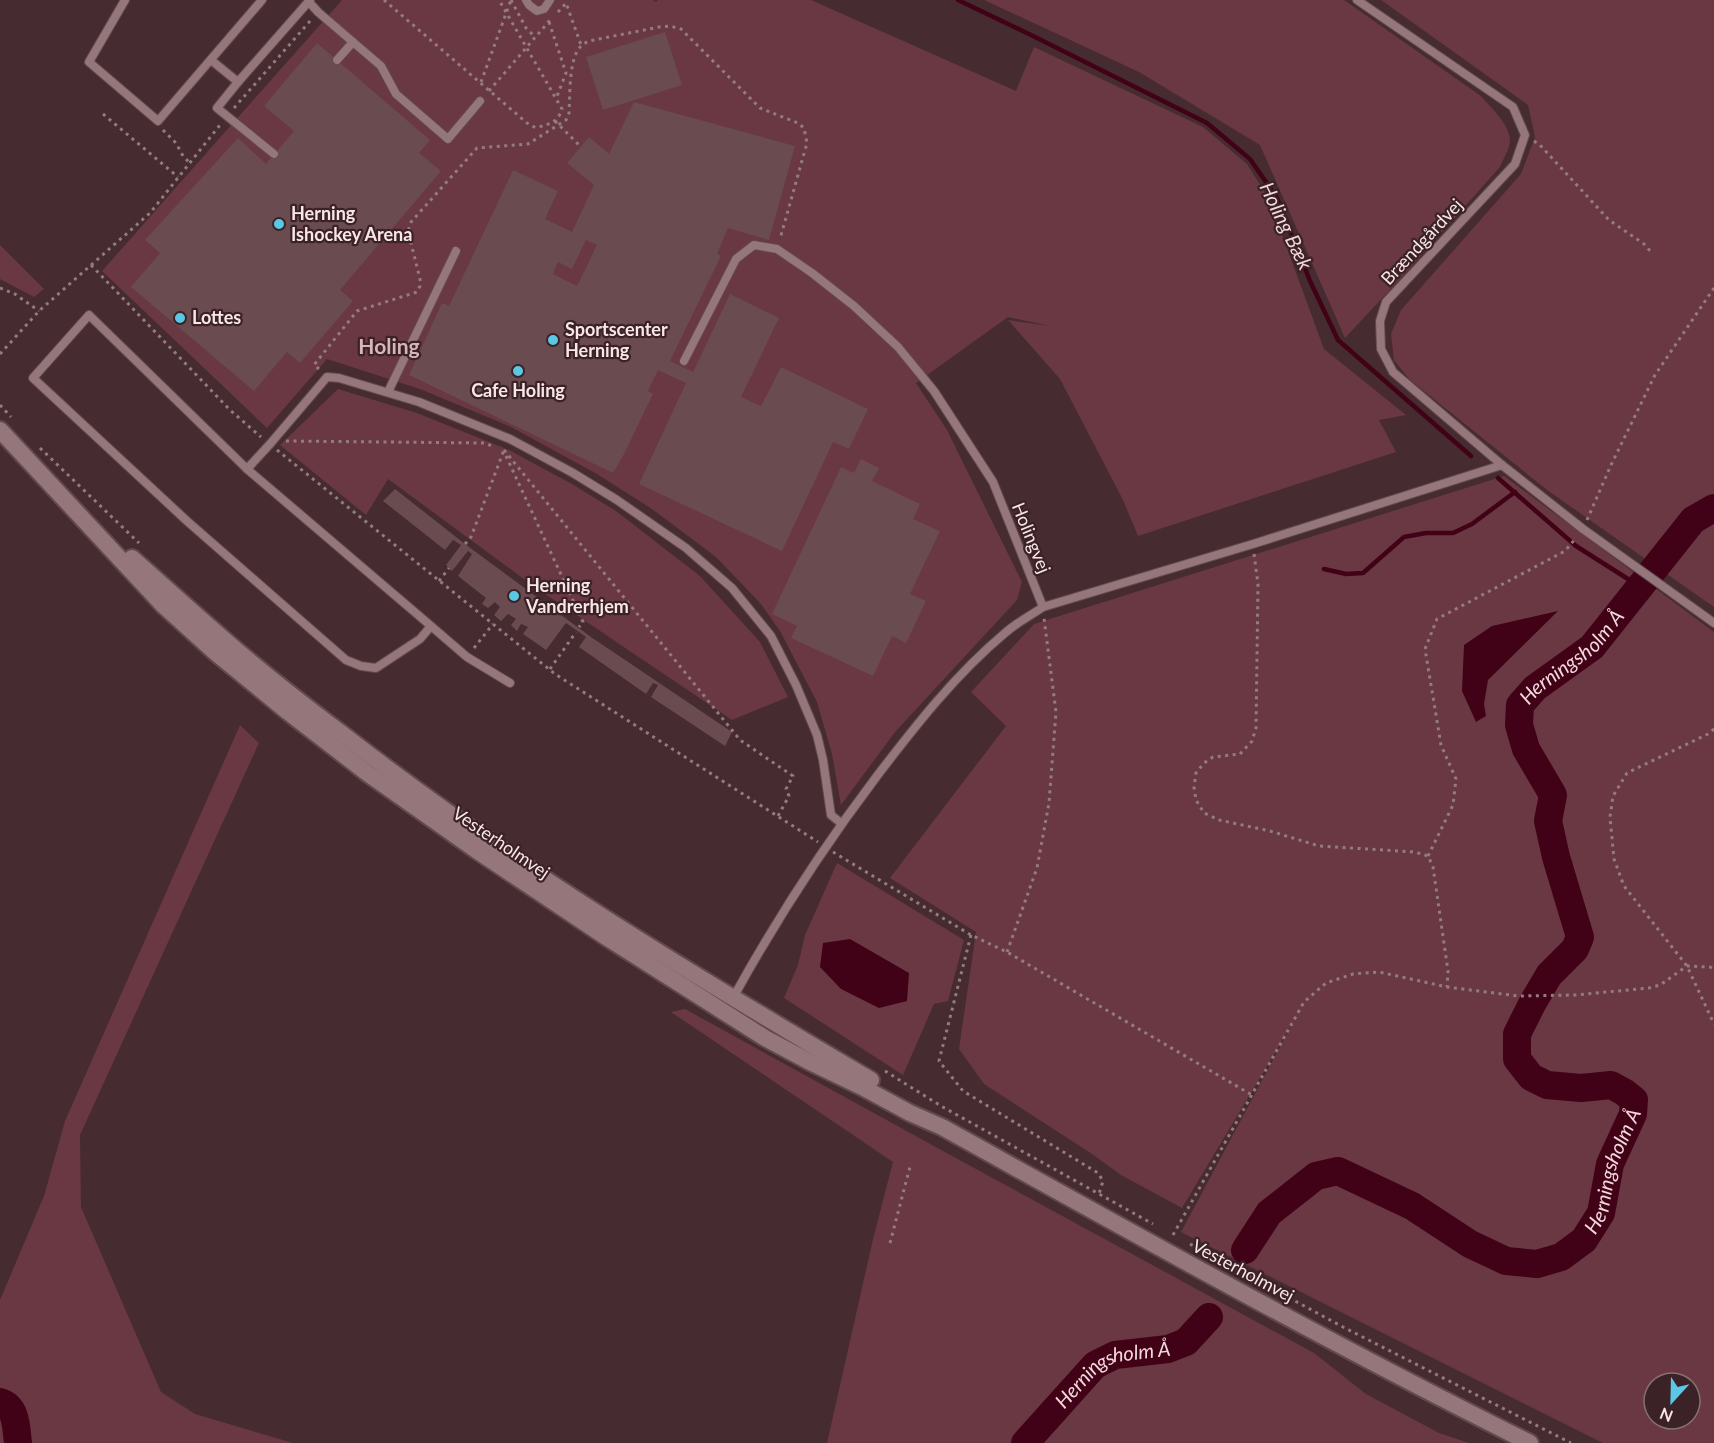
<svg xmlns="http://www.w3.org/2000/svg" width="1714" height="1443" font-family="Lato,sans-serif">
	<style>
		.green { fill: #6a3842; fill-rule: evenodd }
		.water { fill: #410217 }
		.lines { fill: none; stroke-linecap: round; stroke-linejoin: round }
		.stream { stroke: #410217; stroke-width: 4.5 }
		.river { stroke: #410217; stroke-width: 28 }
		.building { fill: #694b50; fill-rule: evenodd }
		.service-casing { stroke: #614a4e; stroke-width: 10 }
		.tertiary-casing { stroke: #614a4e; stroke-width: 20 }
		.path { stroke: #937c80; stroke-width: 3; stroke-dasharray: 3 4.5; stroke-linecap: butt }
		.service { stroke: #95767a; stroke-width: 8 }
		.tertiary { stroke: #95767a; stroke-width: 16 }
		.poi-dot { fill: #5ac8e5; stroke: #3b2226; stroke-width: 2 }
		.labels { text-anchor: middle; stroke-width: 4.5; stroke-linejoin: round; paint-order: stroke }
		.poi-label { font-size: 18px; font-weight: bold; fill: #f9e6e9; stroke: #3b2226; text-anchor: start }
		.street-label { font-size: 18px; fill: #f9e6e9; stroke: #3b2226 }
		.water-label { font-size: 20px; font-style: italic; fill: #f3d8dc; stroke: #3b2226 }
		.quarter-label { font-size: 21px; font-weight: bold; fill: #d7b4b9; stroke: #3b2226 }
	</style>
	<rect width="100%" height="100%" fill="#462b30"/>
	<!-- green -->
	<g class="green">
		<polygon points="342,0 653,0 656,2 658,0 811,0 1016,91 1034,47 1203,127 1247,164 1269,199 1324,349 1406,415 1379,420 1396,452 1138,536 1123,500 1060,379 1008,320 1050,326 1008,317 916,383 947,430 1022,582 1017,600 895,732 841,805 832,754 817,702 780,631 761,604 716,557 652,509 597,474 511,427 420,389 327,359 267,428 102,271"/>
		<path d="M984,0H1344L1481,96C1491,108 1509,123 1510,140C1510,149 1503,159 1500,167L1402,277L1345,338L1260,145L1139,72Z"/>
		<polygon points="1381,0 1714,0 1714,607 1547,490 1409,379 1394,360 1391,334 1401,310 1521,174 1535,137 1528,105"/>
		<polygon points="0,245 44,289 34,297 0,279"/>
		<polygon points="338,389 417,413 509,450 572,484 616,511 700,576 760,642 788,697 732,720 532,585 388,479 366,515 280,445"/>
		<path d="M1504,476L1714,632V1443H1603L1181,1232L1294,1021L1182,1208L1121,1175L1092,1154L984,1084L959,1049L976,932L890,878L1006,726L971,692L1034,624ZM1654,1383H1690V1419H1654Z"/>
		<polygon points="240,725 259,743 80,1135 81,1207 161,1392 195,1414 293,1443 0,1443 0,1300 44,1196 65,1121"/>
		<polygon points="837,863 964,940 948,1001 934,1004 903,1075 784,998 798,965 805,935"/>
		<polygon points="685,1009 943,1151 1314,1353 1366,1394 1439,1433 1469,1443 827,1443 873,1239 893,1162 671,1012"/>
	</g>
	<!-- water -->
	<g class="water">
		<polygon points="1558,611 1488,680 1484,704 1486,716 1476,722 1462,691 1464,645 1492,626"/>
		<polygon points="850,939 909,973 907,1001 879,1008 841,989 820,967 823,943"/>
	</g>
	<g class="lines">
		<!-- stream -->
		<g class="stream">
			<polyline points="958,0 1035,37 1207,123 1250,159 1277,198 1310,281 1338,340 1471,456"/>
			<polyline points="1498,478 1576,546 1639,586"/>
			<polyline points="1324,569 1346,574 1363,573 1404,537 1426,533 1453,533 1472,524 1515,492"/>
		</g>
		<!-- river -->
		<g class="river">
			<path id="s1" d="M1245,1250L1269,1213L1316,1176L1338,1171L1412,1206L1470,1244L1506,1261L1537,1264L1561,1257L1584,1240L1601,1213L1610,1164L1633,1114L1634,1100L1624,1092L1611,1085L1581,1088L1547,1085L1531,1077L1517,1059V1034L1532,1004L1549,975L1575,949L1580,937L1556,857L1548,821L1553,795L1526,749L1519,725L1520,705L1535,688L1592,647L1693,520L1714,508"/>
			<path d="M0,1402C17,1407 16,1428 18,1443"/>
			<path id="s2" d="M1025,1443L1095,1365L1115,1355L1168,1349L1186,1342L1209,1317"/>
		</g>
	</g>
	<!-- building -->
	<g class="building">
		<polygon points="665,32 682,85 603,110 586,57"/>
		<polygon points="317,43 430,140 419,153 441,171 340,290 353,301 300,363 287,352 254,391 131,287 160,253 145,240 238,138 266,164 294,131 264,106"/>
		<path d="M634,102L795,146L769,240L728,228L717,254L721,256L670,361L693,372L730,294L779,318L741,397L761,406L781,367L868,409L849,449L833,442L782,551L639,484L686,383L658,370L648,391L653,394L623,456L613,473L409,375L442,303L449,306L513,170L558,191L545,219L572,232L594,185L567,163L589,137L609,154ZM586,240L597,245L577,286L553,274L558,262L572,269Z"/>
		<polygon points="861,459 879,468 872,481 920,504 913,519 940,531 910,594 926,601 906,643 892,636 873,676 791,638 797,626 772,614 841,467 854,473"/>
		<polygon points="395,489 465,544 591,637 732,732 725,746 651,697 658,685 653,683 646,694 579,647 586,637 566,623 546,650 523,634 528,627 521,624 517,631 511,625 516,619 508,614 501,621 494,615 500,607 495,602 488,608 482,604 486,598 458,576 472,554 468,551 452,571 446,565 461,545 453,540 445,550 383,501"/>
	</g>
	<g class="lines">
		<defs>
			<g id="service">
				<polyline points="125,0 89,62 158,121 262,0"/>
				<polyline points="526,0 529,5 537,11 544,9 550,0"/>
				<polyline points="1357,0 1513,107 1525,135 1515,164 1386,302 1380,321 1381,349 1393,372 1502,465 1583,529 1714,623"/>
				<polyline points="309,2 318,12 381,66 396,94 448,139 480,101"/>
				<polyline points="211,60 238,82"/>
				<polyline points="337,60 353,42"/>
				<polyline points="274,154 217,108 238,82 310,0"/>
				<polyline points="684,361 736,259 754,245 777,249 812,273 854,306 898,347 934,391 993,482 1043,607 1253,544 1502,465"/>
				<polyline points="388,392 456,251"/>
				<polyline points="247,469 270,444 327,377 339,378 419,402 510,439 573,473 617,500 686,548 732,588 771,636 796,685 817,735 823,760 831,815 841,823"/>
				<polyline points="431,626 420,639 376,668 361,666 346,660 187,521 33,378 89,315 247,469 431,626 467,657 510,683"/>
				<path d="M733,998C776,920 824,846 877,776C916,725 956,674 1005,633C1016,623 1030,616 1043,607"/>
			</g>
			<g id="tertiary">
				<path d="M0,430L163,605L216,653L288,712L367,773L476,850L606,937L765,1038L808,1061L862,1087L910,1113L942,1127C1136,1235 1331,1344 1530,1443"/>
				<path d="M132,558C166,588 200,619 234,648C269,678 305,706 341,733C508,863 689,973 871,1080"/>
			</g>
		</defs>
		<!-- service casing -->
		<use href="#service" class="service-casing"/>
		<!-- tertiary casing -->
		<use href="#tertiary" class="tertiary-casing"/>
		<!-- path -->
		<g class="path">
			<path d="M384,0L527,123L536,128C550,123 557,124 562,109L499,0"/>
			<polyline points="511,0 526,28 535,37"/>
			<polyline points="558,12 566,3 581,45"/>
			<polyline points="549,22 566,73 556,99"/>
			<polyline points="481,82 511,0"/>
			<polyline points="489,91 551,19"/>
			<polyline points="234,108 311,20"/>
			<polyline points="103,114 178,177"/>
			<polyline points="555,121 581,147"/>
			<polyline points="163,130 176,143 183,156 190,163"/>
			<polyline points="1534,141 1540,145 1609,220 1644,244 1652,253"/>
			<polyline points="91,265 230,410 261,437"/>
			<polyline points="0,288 15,294 39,311"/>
			<polyline points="0,354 39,311 150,213 220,125"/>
			<path d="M319,369L314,365L357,311L417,292L420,286V279L408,231L411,222L477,148L528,144L566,120L569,113C570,96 569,63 578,50C581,45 585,43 589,41L659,27L670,26L681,29L760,108L798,123L804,128L807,143L780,239"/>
			<polyline points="0,405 11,417"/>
			<polyline points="286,441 484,443 495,447"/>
			<polyline points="40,448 139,543"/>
			<polyline points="277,450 555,674 818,842"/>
			<polyline points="504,450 740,740 793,776 786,789 789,796 778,816"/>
			<polyline points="506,456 583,622 579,627"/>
			<polyline points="1587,520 1611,465 1655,375 1714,288"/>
			<polyline points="465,544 471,537 504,450"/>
			<polyline points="1254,554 1258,584 1256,728 1252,741 1240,754 1213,757 1204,763 1196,773 1194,787 1196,800 1204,813 1219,820 1270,831 1319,846 1415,852 1428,856 1433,867 1448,971 1447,987"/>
			<polyline points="439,581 449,568"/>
			<polyline points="474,648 493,624"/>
			<polyline points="550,669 576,632"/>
			<polyline points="1714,729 1708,734 1627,773 1613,796 1610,817 1614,859 1624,886 1687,966 1714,1024"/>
			<polyline points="833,852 971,935 1007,952 1252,1095"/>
			<polyline points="1428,856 1453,805 1456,779 1441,745 1425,649 1437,619 1565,551 1576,538"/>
			<polyline points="971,935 939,1061 963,1091 1098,1173 1103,1181 1099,1194"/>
			<polyline points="1007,952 1037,868 1049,803 1056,712 1044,618"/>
			<polyline points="885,1071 941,1106 1153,1224"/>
			<polyline points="1173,1235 1304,1002 1326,983 1353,974 1379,972 1447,987 1518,996 1575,995 1649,988 1660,985 1687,966 1710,967 1714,969"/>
			<polyline points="890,1243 911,1163"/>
			<polyline points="1190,1244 1343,1327 1571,1443"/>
		</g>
		<!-- service -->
		<use href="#service" class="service"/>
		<!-- tertiary -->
		<use href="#tertiary" class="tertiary"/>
	</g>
	<!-- markers -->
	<g class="poi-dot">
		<circle cx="279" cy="224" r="6"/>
		<circle cx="180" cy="318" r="6"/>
		<circle cx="553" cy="340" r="6"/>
		<circle cx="518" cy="371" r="6"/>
		<circle cx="514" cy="596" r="6"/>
	</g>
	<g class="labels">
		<!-- poi labels -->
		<g class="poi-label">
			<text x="291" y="220">Herning<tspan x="291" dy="21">Ishockey Arena</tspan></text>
			<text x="192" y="324">Lottes</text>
			<text x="565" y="336">Sportscenter<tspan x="565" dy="21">Herning</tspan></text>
			<text x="518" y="397" text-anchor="middle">Cafe Holing</text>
			<text x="526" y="592">Herning<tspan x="526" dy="21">Vandrerhjem</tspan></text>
		</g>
		<!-- street labels -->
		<g class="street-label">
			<text transform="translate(1422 242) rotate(-47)" y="6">Brændgårdvej</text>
			<text transform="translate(1031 538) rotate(68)" y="6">Holingvej</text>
			<text transform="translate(501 843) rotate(34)" y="6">Vesterholmvej</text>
			<text transform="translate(1243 1271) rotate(28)" y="6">Vesterholmvej</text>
		</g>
		<!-- water labels -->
		<g class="water-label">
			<text transform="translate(1286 226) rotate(64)" y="7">Holing Bæk</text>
			<text dy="7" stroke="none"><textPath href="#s1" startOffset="1144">Herningsholm Å</textPath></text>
			<text dy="7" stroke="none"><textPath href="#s1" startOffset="478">Herningsholm Å</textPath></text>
			<text dy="7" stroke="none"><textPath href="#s2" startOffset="117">Herningsholm Å</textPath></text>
		</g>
		<!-- quarter labels -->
		<g class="quarter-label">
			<text x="389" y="354">Holing</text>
		</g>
	</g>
	<!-- north arrow -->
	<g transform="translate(1672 1401) rotate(202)"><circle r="28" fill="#3b2226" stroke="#877074" stroke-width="1.5"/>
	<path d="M0-4.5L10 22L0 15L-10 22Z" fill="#5ac8e5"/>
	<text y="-9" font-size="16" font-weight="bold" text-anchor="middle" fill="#f9e6e9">N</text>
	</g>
</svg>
